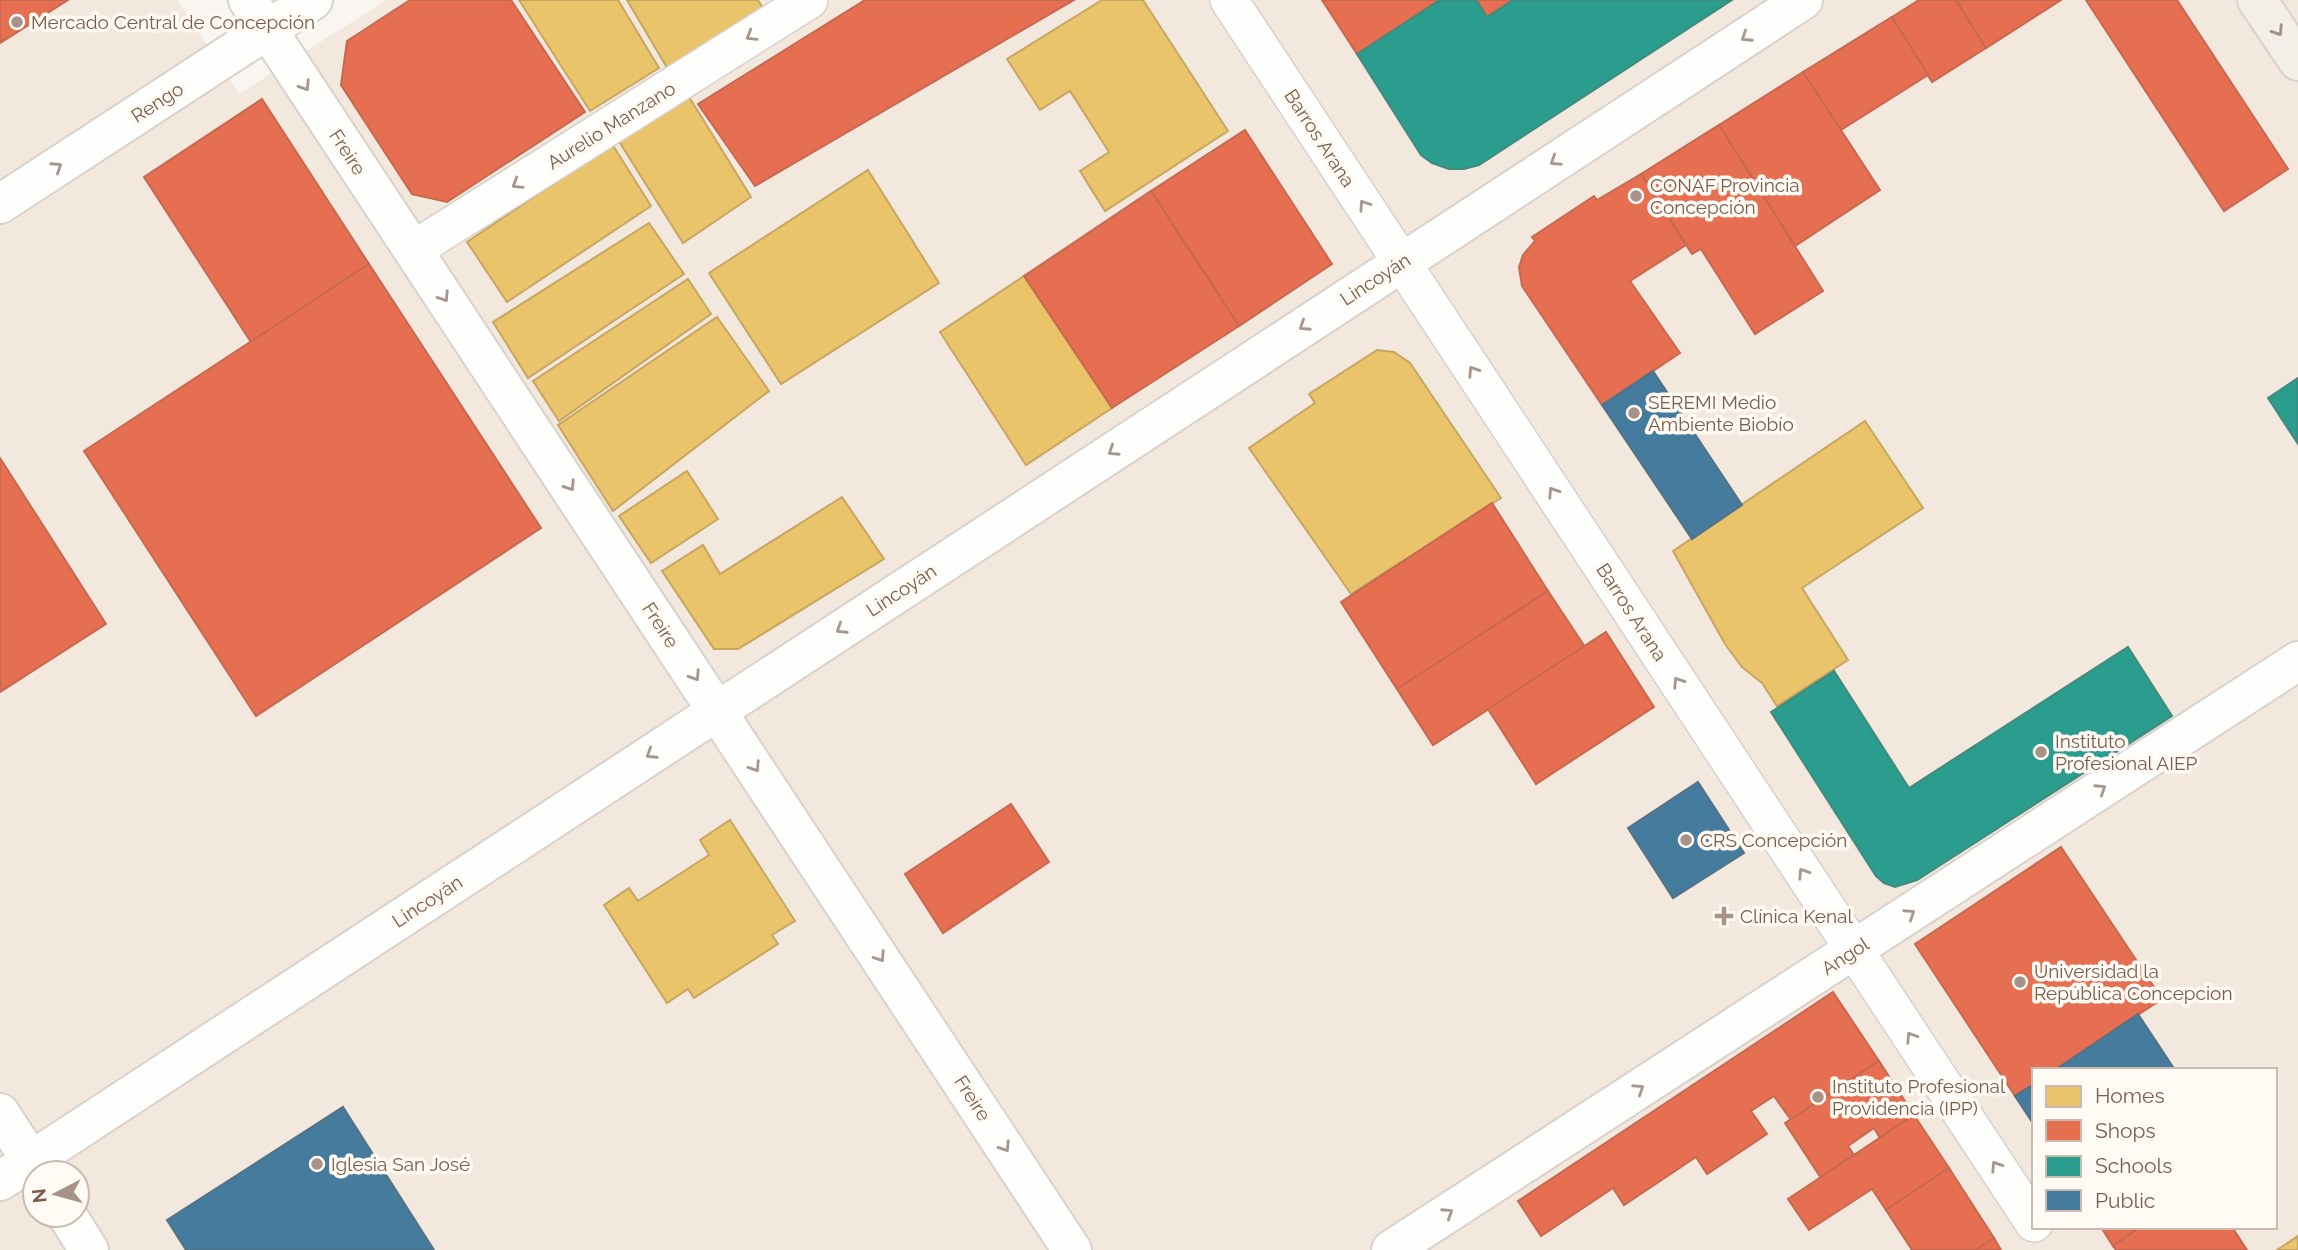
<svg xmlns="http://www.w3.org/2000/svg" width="2298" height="1250" font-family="Raleway,sans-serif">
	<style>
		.residential { fill: #f2e8de; fill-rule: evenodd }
		.homes { fill: #e9c46a; stroke: #c8a561; stroke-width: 2 }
		.shops { fill: #e76f51; stroke: #c66950; stroke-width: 2 }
		.schools { fill: #2a9d8f; stroke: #428a7b; stroke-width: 2 }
		.public { fill: #457b9d; stroke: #557285; stroke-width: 2 }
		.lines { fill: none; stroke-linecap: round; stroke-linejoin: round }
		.street-casing { stroke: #d7d1cb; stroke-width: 40 }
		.secondary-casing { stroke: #d9d2cb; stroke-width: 42 }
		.primary-casing { stroke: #dad1cc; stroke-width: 42 }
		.street { stroke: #fefefd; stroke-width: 37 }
		.secondary { stroke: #fefefd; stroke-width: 38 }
		.primary { stroke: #f3eee8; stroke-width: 38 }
		.oneway { stroke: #a48f83 }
		.oneway2 { stroke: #a8958b }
		.poi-dot { fill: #a69286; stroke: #fffaf3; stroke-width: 2.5 }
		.labels { text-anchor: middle; stroke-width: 7; stroke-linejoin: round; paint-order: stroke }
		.poi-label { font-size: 19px; fill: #7a5c4d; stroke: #fffaf3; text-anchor: start }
		.street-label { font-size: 19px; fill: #7a5c4d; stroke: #fffaf3 }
	</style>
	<rect width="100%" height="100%" fill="#f9f5f0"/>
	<!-- residential -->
	<path class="residential" d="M0,0H178L239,94L386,0H2298V1250H0ZM2034,1070H2275V1227H2034ZM35,1173H77V1215H35Z"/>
	<!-- homes -->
	<g class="homes">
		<polygon points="519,0 618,0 659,68 590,111"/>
		<polygon points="627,0 758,0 765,12 672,76"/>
		<polygon points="1102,0 1143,0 1228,131 1105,211 1080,171 1109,152 1070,91 1040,110 1007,59"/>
		<polygon points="686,92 751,197 683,243 615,135"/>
		<polygon points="612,144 651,206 507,302 467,242"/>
		<polygon points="868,170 939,283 781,384 709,273"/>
		<polygon points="649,223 684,274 528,378 493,322"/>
		<polygon points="1024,276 1112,408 1026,465 940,332"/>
		<polygon points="688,279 711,314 559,421 533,381"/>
		<polygon points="717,317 769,391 613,511 558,425"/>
		<polygon points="1377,350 1394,352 1410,363 1501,498 1351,594 1249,448 1315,403 1309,394"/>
		<polygon points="1865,421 1923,508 1802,588 1848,660 1777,706 1762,683 1742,667 1725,644 1673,551"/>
		<polygon points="687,471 718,519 651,563 619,516"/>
		<polygon points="842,497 884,559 738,649 714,649 662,571 703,545 720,574"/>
		<polygon points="730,820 795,921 772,935 778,944 694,998 688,989 667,1003 604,905 629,888 638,901 709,855 700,840"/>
		<polygon points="2298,1236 2298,1250 2277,1250"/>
	</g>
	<!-- shops -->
	<g class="shops">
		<polygon points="0,0 68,0 0,43"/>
		<polygon points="410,0 511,0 585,112 447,202 412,194 341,85 347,41"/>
		<polygon points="865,0 1074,0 755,186 698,104"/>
		<polygon points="1322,0 1440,0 1357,54"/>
		<polygon points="1476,0 1513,0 1487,17"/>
		<polygon points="1919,0 1956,0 1986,48 1932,82 1892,17"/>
		<polygon points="1956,0 2061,0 1986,48"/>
		<polygon points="2086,0 2177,0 2288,169 2224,211"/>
		<polygon points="1892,17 1928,75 1841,130 1803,72"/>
		<polygon points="1803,72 1880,190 1795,246 1719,125"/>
		<polygon points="262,99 369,264 251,342 144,177"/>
		<polygon points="1719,125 1823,291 1755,334 1701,249 1692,254 1641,174"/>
		<polygon points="1245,130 1332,264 1239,326 1151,191"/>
		<polygon points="1641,174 1686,245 1630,281 1680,353 1602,405 1522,286 1519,267 1523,255 1535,241 1532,237 1594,196 1597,200"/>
		<polygon points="1151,191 1239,326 1112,408 1024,276"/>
		<polygon points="369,264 541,528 256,716 84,451"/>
		<polygon points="0,458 106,624 0,692"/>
		<polygon points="1492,503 1548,591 1397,689 1341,602"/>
		<polygon points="1548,591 1585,647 1433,745 1397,689"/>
		<polygon points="1606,632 1654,707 1536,784 1488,709"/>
		<polygon points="1011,804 1049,862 943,933 905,874"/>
		<polygon points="2061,847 2162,999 2055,1070 2034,1070 2034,1084 2015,1096 1915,944"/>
		<polygon points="1833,992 1879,1061 1791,1120 1774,1096 1751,1111 1767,1134 1707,1174 1696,1157 1624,1205 1613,1188 1541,1236 1518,1201"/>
		<polygon points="1879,1061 1914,1115 1880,1138 1874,1128 1848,1146 1854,1155 1821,1178 1785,1123"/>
		<polygon points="1914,1115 1949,1168 1886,1210 1872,1189 1809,1230 1788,1199"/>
		<polygon points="1949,1168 1994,1238 1976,1250 1912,1250 1886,1210"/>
		<polygon points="2101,1227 2140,1227 2113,1246"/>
		<polygon points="2140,1227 2232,1227 2247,1250 2116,1250 2113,1246"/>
		<polygon points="1994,1238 2001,1250 1976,1250"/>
	</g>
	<!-- schools -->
	<g class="schools">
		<polygon points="1440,0 1476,0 1487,17 1513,0 1732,0 1479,165 1464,169 1449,169 1432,163 1421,155 1357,54"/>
		<polygon points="2298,378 2298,444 2268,398"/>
		<polygon points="2128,647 2172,716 1917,880 1895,887 1884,883 1876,876 1771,712 1834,671 1909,788"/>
	</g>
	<!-- public -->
	<g class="public">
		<polygon points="1653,371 1742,505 1692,539 1602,405"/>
		<polygon points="1698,782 1744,853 1673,898 1628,828"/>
		<polygon points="2138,1014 2175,1070 2055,1070"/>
		<polygon points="2034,1084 2034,1125 2015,1096"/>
		<polygon points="343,1107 434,1250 186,1250 167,1220"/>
	</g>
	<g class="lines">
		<defs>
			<g id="street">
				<polyline points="1229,0 2034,1223"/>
				<polyline points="413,250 809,0"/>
			</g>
			<g id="secondary">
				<polyline points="248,0 1072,1250"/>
				<polyline points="0,204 313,0"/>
				<polyline points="0,1113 39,1173"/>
				<polyline points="0,1181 1803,0"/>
				<polyline points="67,1215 89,1250"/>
				<polyline points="1391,1250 2298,661"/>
			</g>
			<polyline id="primary" points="2257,0 2298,61"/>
		</defs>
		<!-- street casing -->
		<use href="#street" class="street-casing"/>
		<!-- secondary casing -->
		<use href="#secondary" class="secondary-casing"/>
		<!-- primary casing -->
		<use href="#primary" class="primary-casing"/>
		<!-- street -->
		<use href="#street" class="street"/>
		<!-- secondary -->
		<use href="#secondary" class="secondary"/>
		<!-- primary -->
		<use href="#primary" class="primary"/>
	</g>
	<!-- one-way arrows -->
	<defs><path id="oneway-chevron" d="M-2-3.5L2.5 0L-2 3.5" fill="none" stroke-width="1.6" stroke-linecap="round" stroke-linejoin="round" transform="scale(1.75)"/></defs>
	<use class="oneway" href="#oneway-chevron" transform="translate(2278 31) rotate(57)"/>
	<g class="oneway2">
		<use href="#oneway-chevron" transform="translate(751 36) rotate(148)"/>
		<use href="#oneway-chevron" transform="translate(1746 37) rotate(147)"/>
		<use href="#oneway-chevron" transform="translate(305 86) rotate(57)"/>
		<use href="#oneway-chevron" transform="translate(1555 161) rotate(147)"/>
		<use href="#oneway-chevron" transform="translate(57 167) rotate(-33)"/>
		<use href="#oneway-chevron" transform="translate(517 184) rotate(148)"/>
		<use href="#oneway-chevron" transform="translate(1364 205) rotate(-124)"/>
		<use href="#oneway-chevron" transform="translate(444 297) rotate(57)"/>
		<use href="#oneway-chevron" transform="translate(1304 326) rotate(147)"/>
		<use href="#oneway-chevron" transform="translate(1473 371) rotate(-123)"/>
		<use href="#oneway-chevron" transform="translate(1113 451) rotate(147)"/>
		<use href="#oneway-chevron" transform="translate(570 486) rotate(57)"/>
		<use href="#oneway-chevron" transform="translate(1553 492) rotate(-123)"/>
		<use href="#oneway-chevron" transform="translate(841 629) rotate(147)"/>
		<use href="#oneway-chevron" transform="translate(695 676) rotate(57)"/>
		<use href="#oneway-chevron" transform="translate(1678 682) rotate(-123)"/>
		<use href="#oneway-chevron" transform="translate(651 754) rotate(147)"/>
		<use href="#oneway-chevron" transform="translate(755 767) rotate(57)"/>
		<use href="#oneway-chevron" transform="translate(2101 789) rotate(-33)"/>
		<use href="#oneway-chevron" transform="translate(1803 873) rotate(-123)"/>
		<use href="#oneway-chevron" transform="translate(1910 914) rotate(-33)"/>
		<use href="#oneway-chevron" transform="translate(880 957) rotate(57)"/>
		<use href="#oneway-chevron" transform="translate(1911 1037) rotate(-123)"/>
		<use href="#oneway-chevron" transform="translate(1639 1089) rotate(-33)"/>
		<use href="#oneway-chevron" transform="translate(1005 1147) rotate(57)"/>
		<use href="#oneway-chevron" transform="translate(1996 1166) rotate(-123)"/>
		<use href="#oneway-chevron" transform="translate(1448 1213) rotate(-33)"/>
	</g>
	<!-- markers -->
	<g class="poi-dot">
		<circle cx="17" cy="22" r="7"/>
		<circle cx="1636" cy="196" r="7"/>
		<circle cx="1634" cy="413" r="7"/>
		<circle cx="2041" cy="752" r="7"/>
		<circle cx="1686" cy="840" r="7"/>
		<path d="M1720.5 905.5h7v7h7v7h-7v7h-7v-7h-7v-7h7z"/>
		<circle cx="2020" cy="982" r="7"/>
		<circle cx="1818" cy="1097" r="7"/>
		<circle cx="317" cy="1164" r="7"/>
	</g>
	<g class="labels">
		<!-- poi labels -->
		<g class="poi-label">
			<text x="31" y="29">Mercado Central de Concepción</text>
			<text x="1650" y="192">CONAF Provincia<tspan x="1650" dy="22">Concepción</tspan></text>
			<text x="1648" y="409">SEREMI Medio<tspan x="1648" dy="22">Ambiente Biobío</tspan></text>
			<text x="2055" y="748">Instituto<tspan x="2055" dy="22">Profesional AIEP</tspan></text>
			<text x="1700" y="847">CRS Concepción</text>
			<text x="1740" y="923">Clínica Kenal</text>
			<text x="2034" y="978">Universidad la<tspan x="2034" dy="22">República Concepcion</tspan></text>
			<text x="1832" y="1093">Instituto Profesional<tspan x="1832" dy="22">Providencia (IPP)</tspan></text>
			<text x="331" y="1171">Iglesia San José</text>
		</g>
		<!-- street labels -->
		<g class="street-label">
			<text transform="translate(157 102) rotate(-33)" y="7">Rengo</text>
			<text transform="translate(611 125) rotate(-32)" y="7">Aurelio Manzano</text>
			<text transform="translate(1320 138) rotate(57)" y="7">Barros Arana</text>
			<text transform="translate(348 152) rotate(57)" y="7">Freire</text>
			<text transform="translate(1375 279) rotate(-33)" y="7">Lincoyán</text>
			<text transform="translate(901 590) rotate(-33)" y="7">Lincoyán</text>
			<text transform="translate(1632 612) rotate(57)" y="7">Barros Arana</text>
			<text transform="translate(661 625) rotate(57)" y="7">Freire</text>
			<text transform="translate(427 901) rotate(-33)" y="7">Lincoyán</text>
			<text transform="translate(1845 956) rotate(-33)" y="7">Angol</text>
			<text transform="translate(973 1098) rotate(57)" y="7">Freire</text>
		</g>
	</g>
	<!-- legend -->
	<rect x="2032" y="1068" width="245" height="161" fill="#fffaf3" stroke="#cabbb1" stroke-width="2"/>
	<rect x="2046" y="1086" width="35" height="21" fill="#e9c46a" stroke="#cabbb1" stroke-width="2"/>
	<text x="2095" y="1103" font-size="21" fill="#7a5c4d">Homes</text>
	<rect x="2046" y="1120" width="35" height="21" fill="#e76f51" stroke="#cabbb1" stroke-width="2"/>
	<text x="2095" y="1138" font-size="21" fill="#7a5c4d">Shops</text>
	<rect x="2046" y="1156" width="35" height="21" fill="#2a9d8f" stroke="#cabbb1" stroke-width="2"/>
	<text x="2095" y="1173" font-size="21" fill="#7a5c4d">Schools</text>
	<rect x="2046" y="1190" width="35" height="21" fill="#457b9d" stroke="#cabbb1" stroke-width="2"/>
	<text x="2095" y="1208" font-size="21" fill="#7a5c4d">Public</text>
	<!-- north arrow -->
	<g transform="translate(56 1194) rotate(264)"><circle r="33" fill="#fffaf3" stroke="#cabbb1" stroke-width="2"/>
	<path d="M0-5L12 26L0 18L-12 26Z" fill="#a69286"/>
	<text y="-10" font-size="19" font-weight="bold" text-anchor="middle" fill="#7a5c4d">N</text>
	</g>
</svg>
